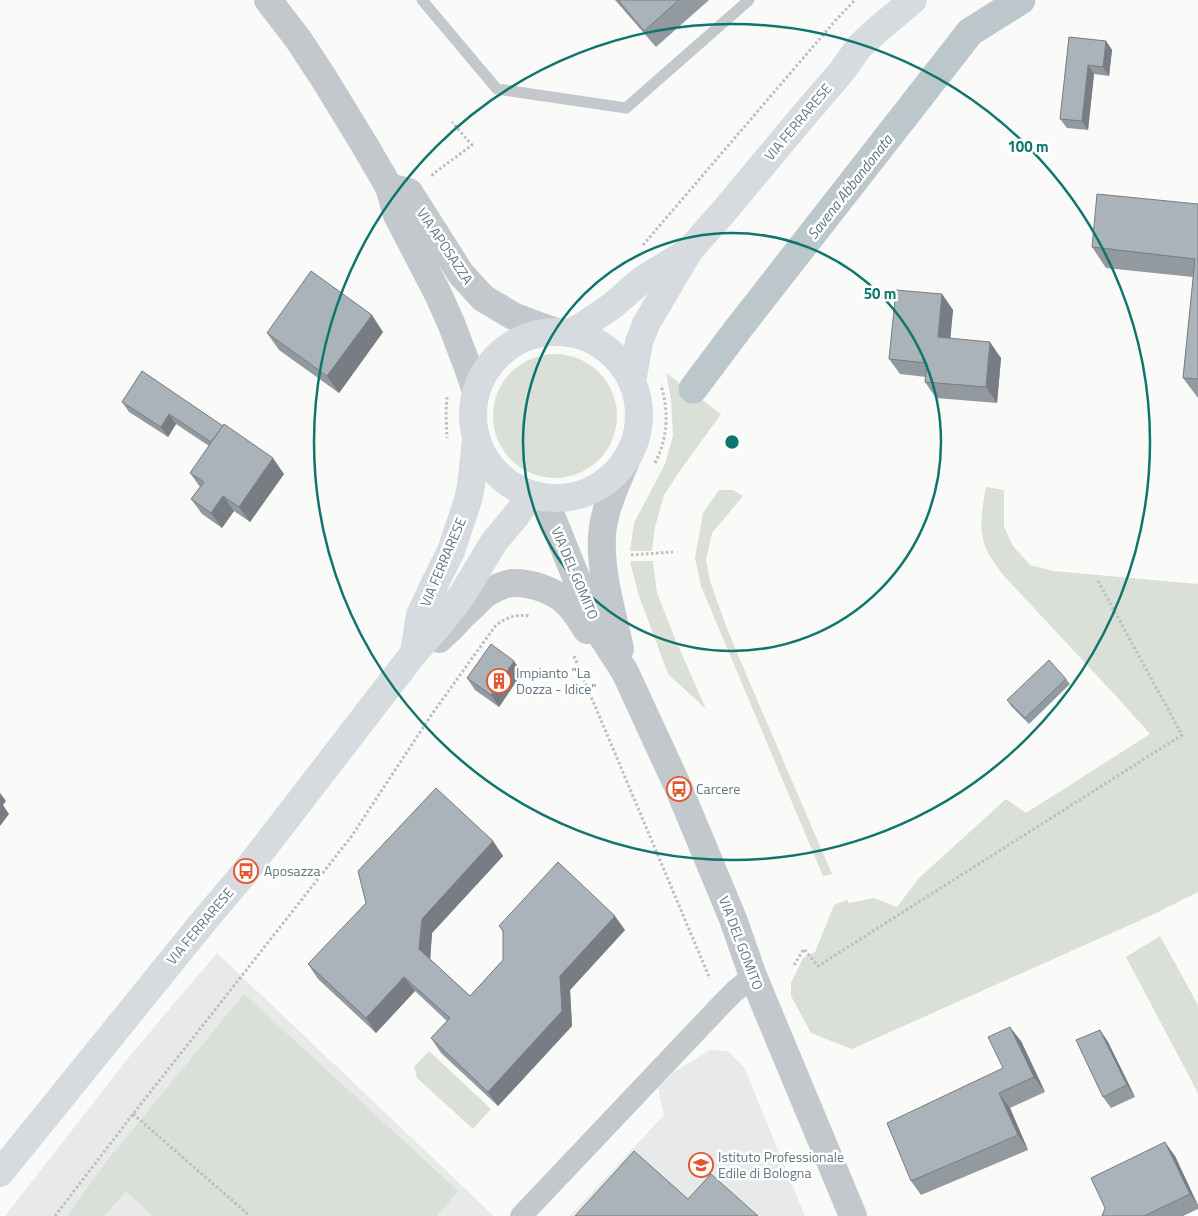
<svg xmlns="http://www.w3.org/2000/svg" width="1198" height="1216" font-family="'Titillium Web',sans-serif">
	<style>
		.built { fill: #e8e9e9 }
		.green { fill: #dadfd7 }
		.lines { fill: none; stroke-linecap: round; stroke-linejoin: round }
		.canal { stroke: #bbc7cb; stroke-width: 29 }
		.path { stroke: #bbbfc2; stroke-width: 3; stroke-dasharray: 2.5 2.5; stroke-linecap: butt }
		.service { stroke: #c3c8cc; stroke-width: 11 }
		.minor { stroke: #c3c8cc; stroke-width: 22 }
		.tertiary { stroke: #c3c8cc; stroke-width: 28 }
		.primary { stroke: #d6dbdf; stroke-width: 28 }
		.wall { fill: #929a9f }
		.shaded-wall { fill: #777d82 }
		.building { fill: #aab3b9; stroke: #777d82 }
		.ring { fill: none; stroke: #0f766e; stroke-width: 2.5 }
		.labels { text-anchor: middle; stroke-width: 5; stroke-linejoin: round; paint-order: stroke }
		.street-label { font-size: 14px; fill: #657683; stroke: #fff }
		.poi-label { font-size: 14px; fill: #657683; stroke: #fff; text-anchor: start }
		.water-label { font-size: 15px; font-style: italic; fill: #60757c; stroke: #fff }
		.centre { fill: #0f766e; stroke: #fff; stroke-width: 2.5 }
		.ring-label { font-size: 15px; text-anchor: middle; font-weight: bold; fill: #0f766e; stroke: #fff; stroke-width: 5; stroke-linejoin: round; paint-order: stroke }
	</style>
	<rect width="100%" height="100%" fill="#fafaf8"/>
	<!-- built -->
	<g class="built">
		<polygon points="217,953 494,1216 5,1216 133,1052"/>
		<polygon points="710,1050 728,1051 744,1067 805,1216 570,1216 664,1115 658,1088 674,1072"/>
	</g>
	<!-- green -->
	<g class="green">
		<circle cx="555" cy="416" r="62"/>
		<polygon points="666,373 721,414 679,472 664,495 655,527 652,551 630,551 634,523 665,464 673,436 671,399"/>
		<path d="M986,487L1004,490V527L1013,546L1030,565L1053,571L1198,584V892L1152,915L852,1049L811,1033L791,996V983L803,958L815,952L834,905L847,900L849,903L874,898L897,907L919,878L1006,799L1026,813L1150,734L1116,696L1004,576C996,565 985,552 983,538C979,521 983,504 986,487Z"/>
		<polygon points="719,490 733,490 743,496 712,533 706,560 710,581 726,626 749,681 832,874 823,876 701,586 695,558 703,513"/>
		<polygon points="630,561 653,561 657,593 676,641 706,709 668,674 638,593"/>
		<polygon points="1160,936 1198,1005 1198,1093 1126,957"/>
		<polygon points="244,994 458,1191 437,1216 153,1216 126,1191 104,1216 67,1216 106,1162"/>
		<polygon points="429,1051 491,1109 473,1129 417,1078 414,1067"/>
	</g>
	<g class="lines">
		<!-- canal -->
		<polyline class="canal" points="693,389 738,329 970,32 1021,0"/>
		<!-- path -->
		<g class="path">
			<polyline points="432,176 433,174 472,145 452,122"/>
			<polyline points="643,245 835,21 855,0"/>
			<polyline points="447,397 446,412 447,438"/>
			<path d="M655,463C668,438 669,412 661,385"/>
			<polyline points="631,555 673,552"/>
			<polyline points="574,656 710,979"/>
			<polyline points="794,965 804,949 818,966 1182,735 1097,579"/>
			<polyline points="133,1114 250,1216"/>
			<path d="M55,1216L133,1114L351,837L432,714L496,625C507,617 517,614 530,616"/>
		</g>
		<!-- service -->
		<polyline class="service" points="422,0 497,89 626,108 749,0"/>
		<!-- minor -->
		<polyline class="minor" points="521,1216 721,1005 735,991 753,976"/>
		<!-- tertiary -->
		<g class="tertiary">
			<polyline points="268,0 298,39 323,77 364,144 389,187 397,215 438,294 451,323 467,365 476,391"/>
			<polyline points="389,187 409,192 461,274 483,298 513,316 542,327 557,332"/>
			<polyline points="544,498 586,602 603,638 625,672 679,789 733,919 753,976 853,1216"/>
			<path d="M439,639C448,631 456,623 464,614C471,608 477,601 484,595C492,590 502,584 512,583C530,582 553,590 566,602C575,610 581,621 587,630"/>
			<path d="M620,649C612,611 600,574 602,535C604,508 617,483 627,458"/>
		</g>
		<!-- primary -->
		<g class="primary">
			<circle cx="556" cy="415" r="83"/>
			<polyline points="569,333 581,327 612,306 642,280 686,253"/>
			<polyline points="632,382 639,342 646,324 689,251 725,210 800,120 842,71 859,47 876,31 913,0"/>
			<polyline points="414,653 420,615 435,583 451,551 468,500 471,486 476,441"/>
			<polyline points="0,1173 203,922 246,871 414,653 437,627 453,607 462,595 494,542 515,517 531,495"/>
		</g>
	</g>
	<!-- wall -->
	<g class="wall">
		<polygon points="615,0 709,0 656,47"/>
		<polygon points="1069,37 1106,41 1112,50 1109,76 1094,74 1088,130 1067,128 1060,119"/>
		<polygon points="1198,204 1198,398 1183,378 1193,277 1106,268 1092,247"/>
		<polygon points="942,294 953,310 950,338 1001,358 997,403 936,398 925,382 926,377 900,374 889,359"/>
		<polygon points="383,332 339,393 279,350 267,333"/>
		<polygon points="142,371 284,474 250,522 234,511 222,528 202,514 191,499 200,487 190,473 209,446 176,424 168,437 129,412 122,402"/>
		<polygon points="522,673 499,707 475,690 467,678"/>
		<polygon points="1066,679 1070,684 1029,724 1011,706 1007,700"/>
		<polygon points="493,841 503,856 432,933 430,959 470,996 503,960 503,932 499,926 625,930 570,990 572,1026 498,1106 441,1053 431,1038 447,1021 415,991 376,1033 318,979 308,964"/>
		<polygon points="1100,1030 1108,1042 1135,1097 1111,1108 1103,1097"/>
		<polygon points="1021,1041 1045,1092 1010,1108 1028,1150 921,1195 911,1181 1003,1068"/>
		<polygon points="1175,1156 1198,1205 1198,1209 1183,1216 1102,1216"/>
	</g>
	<!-- shaded-wall -->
	<g class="shaded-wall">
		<polygon points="1106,41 1112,50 1109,76 1103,67"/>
		<polygon points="1088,65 1094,74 1088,130 1082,121"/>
		<polygon points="942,294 953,310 949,353 938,337"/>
		<polygon points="372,315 383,332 339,393 327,376"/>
		<polygon points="990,342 1001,358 997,403 986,387"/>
		<polygon points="169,414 176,424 168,437 161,427"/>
		<polygon points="273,458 284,474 250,522 239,507"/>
		<polygon points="223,496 234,511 222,528 211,513"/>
		<polygon points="514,661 522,673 499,707 491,695"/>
		<polygon points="0,793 6,801 3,805 9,814 0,826"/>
		<polygon points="493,841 503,856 432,933 430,963 419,949 422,919"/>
		<polygon points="615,916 625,930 570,990 572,1026 498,1106 488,1092 560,976"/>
		<polygon points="404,977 415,991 376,1033 366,1018"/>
		<polygon points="1010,1027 1021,1041 1045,1092 1034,1077"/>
		<polygon points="1100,1030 1108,1042 1135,1097 1127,1085"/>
		<polygon points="999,1093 1010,1108 1028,1150 1018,1135"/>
		<polygon points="1165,1142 1175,1156 1198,1206 1190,1194"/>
	</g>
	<!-- building -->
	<g class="building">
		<polygon points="618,0 679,0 644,31"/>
		<polygon points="1069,37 1106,41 1103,67 1088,65 1082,121 1060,119"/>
		<polygon points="1097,194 1198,204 1198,379 1183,378 1195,259 1092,247"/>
		<polygon points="311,271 372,315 327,376 267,333"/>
		<polygon points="896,290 942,294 938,337 990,342 986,387 925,382 927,363 889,359"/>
		<polygon points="142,371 223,426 211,442 169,414 161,427 122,402"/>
		<polygon points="224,424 273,458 239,507 223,496 211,513 191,499 204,482 190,473"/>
		<polygon points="491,644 514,661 491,695 467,678"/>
		<polygon points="1049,660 1066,679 1025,718 1007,700"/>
		<polygon points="436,788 493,841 422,919 419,949 470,996 503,960 503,930 499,926 558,862 615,916 560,976 562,1011 488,1092 431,1038 450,1018 404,977 366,1018 308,964 366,903 358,871"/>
		<polygon points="1010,1027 1034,1077 999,1093 1018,1135 911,1181 887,1123 1003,1068 988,1037"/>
		<polygon points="1100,1030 1127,1085 1103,1097 1076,1040"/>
		<polygon points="1165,1142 1190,1194 1144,1216 1102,1216 1105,1208 1091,1178"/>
		<polygon points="634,1151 688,1199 711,1174 758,1216 575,1216"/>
	</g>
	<!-- distance rings -->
	<g class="ring">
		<circle cx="732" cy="442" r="209"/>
		<circle cx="732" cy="442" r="418"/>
	</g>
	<!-- icons -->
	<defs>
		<symbol id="building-ring" viewBox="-11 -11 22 22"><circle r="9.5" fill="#fff" stroke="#e4572e" stroke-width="1.5"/><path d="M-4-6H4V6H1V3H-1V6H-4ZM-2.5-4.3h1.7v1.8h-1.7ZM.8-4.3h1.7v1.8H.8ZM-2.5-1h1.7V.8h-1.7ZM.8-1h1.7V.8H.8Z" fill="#e4572e"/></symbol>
		<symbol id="bus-ring" viewBox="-11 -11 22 22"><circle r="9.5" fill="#fff" stroke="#e4572e" stroke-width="1.5"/><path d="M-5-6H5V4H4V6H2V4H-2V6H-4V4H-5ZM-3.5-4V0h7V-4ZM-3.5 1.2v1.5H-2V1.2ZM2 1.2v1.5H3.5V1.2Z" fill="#e4572e"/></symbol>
		<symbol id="school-ring" viewBox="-11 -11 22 22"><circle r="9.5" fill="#fff" stroke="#e4572e" stroke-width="1.5"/><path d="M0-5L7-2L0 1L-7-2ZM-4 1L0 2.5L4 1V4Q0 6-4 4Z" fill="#e4572e"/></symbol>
	</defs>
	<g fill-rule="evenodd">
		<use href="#building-ring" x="485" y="667" width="28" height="28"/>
		<use href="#bus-ring" x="665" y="775" width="28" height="28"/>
		<use href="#bus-ring" x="232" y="857" width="28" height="28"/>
		<use href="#school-ring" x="687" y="1151" width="28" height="28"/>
	</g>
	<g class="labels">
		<!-- street labels -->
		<g class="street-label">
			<text transform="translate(798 122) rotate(-50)" y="5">VIA FERRARESE</text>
			<text transform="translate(445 246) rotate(56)" y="5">VIA APOSAZZA</text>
			<text transform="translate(443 562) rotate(-67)" y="5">VIA FERRARESE</text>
			<text transform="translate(575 573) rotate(67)" y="5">VIA DEL GOMITO</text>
			<text transform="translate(200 926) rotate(-50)" y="5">VIA FERRARESE</text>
			<text transform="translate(741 943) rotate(69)" y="5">VIA DEL GOMITO</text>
		</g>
		<!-- poi labels -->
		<g class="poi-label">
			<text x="516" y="678">Impianto "La<tspan x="516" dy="16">Dozza - Idice"</tspan></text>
			<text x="696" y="794">Carcere</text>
			<text x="264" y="876">Aposazza</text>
			<text x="718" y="1162">Istituto Professionale<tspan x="718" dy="16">Edile di Bologna</tspan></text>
		</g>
		<!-- water labels -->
		<g class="water-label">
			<text transform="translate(850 187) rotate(-52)" y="5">Savena Abbandonata</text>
		</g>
	</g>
	<circle cx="732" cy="442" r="8" class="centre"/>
	<g class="ring-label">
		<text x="1028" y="152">100 m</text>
		<text x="880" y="299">50 m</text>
	</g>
</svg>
